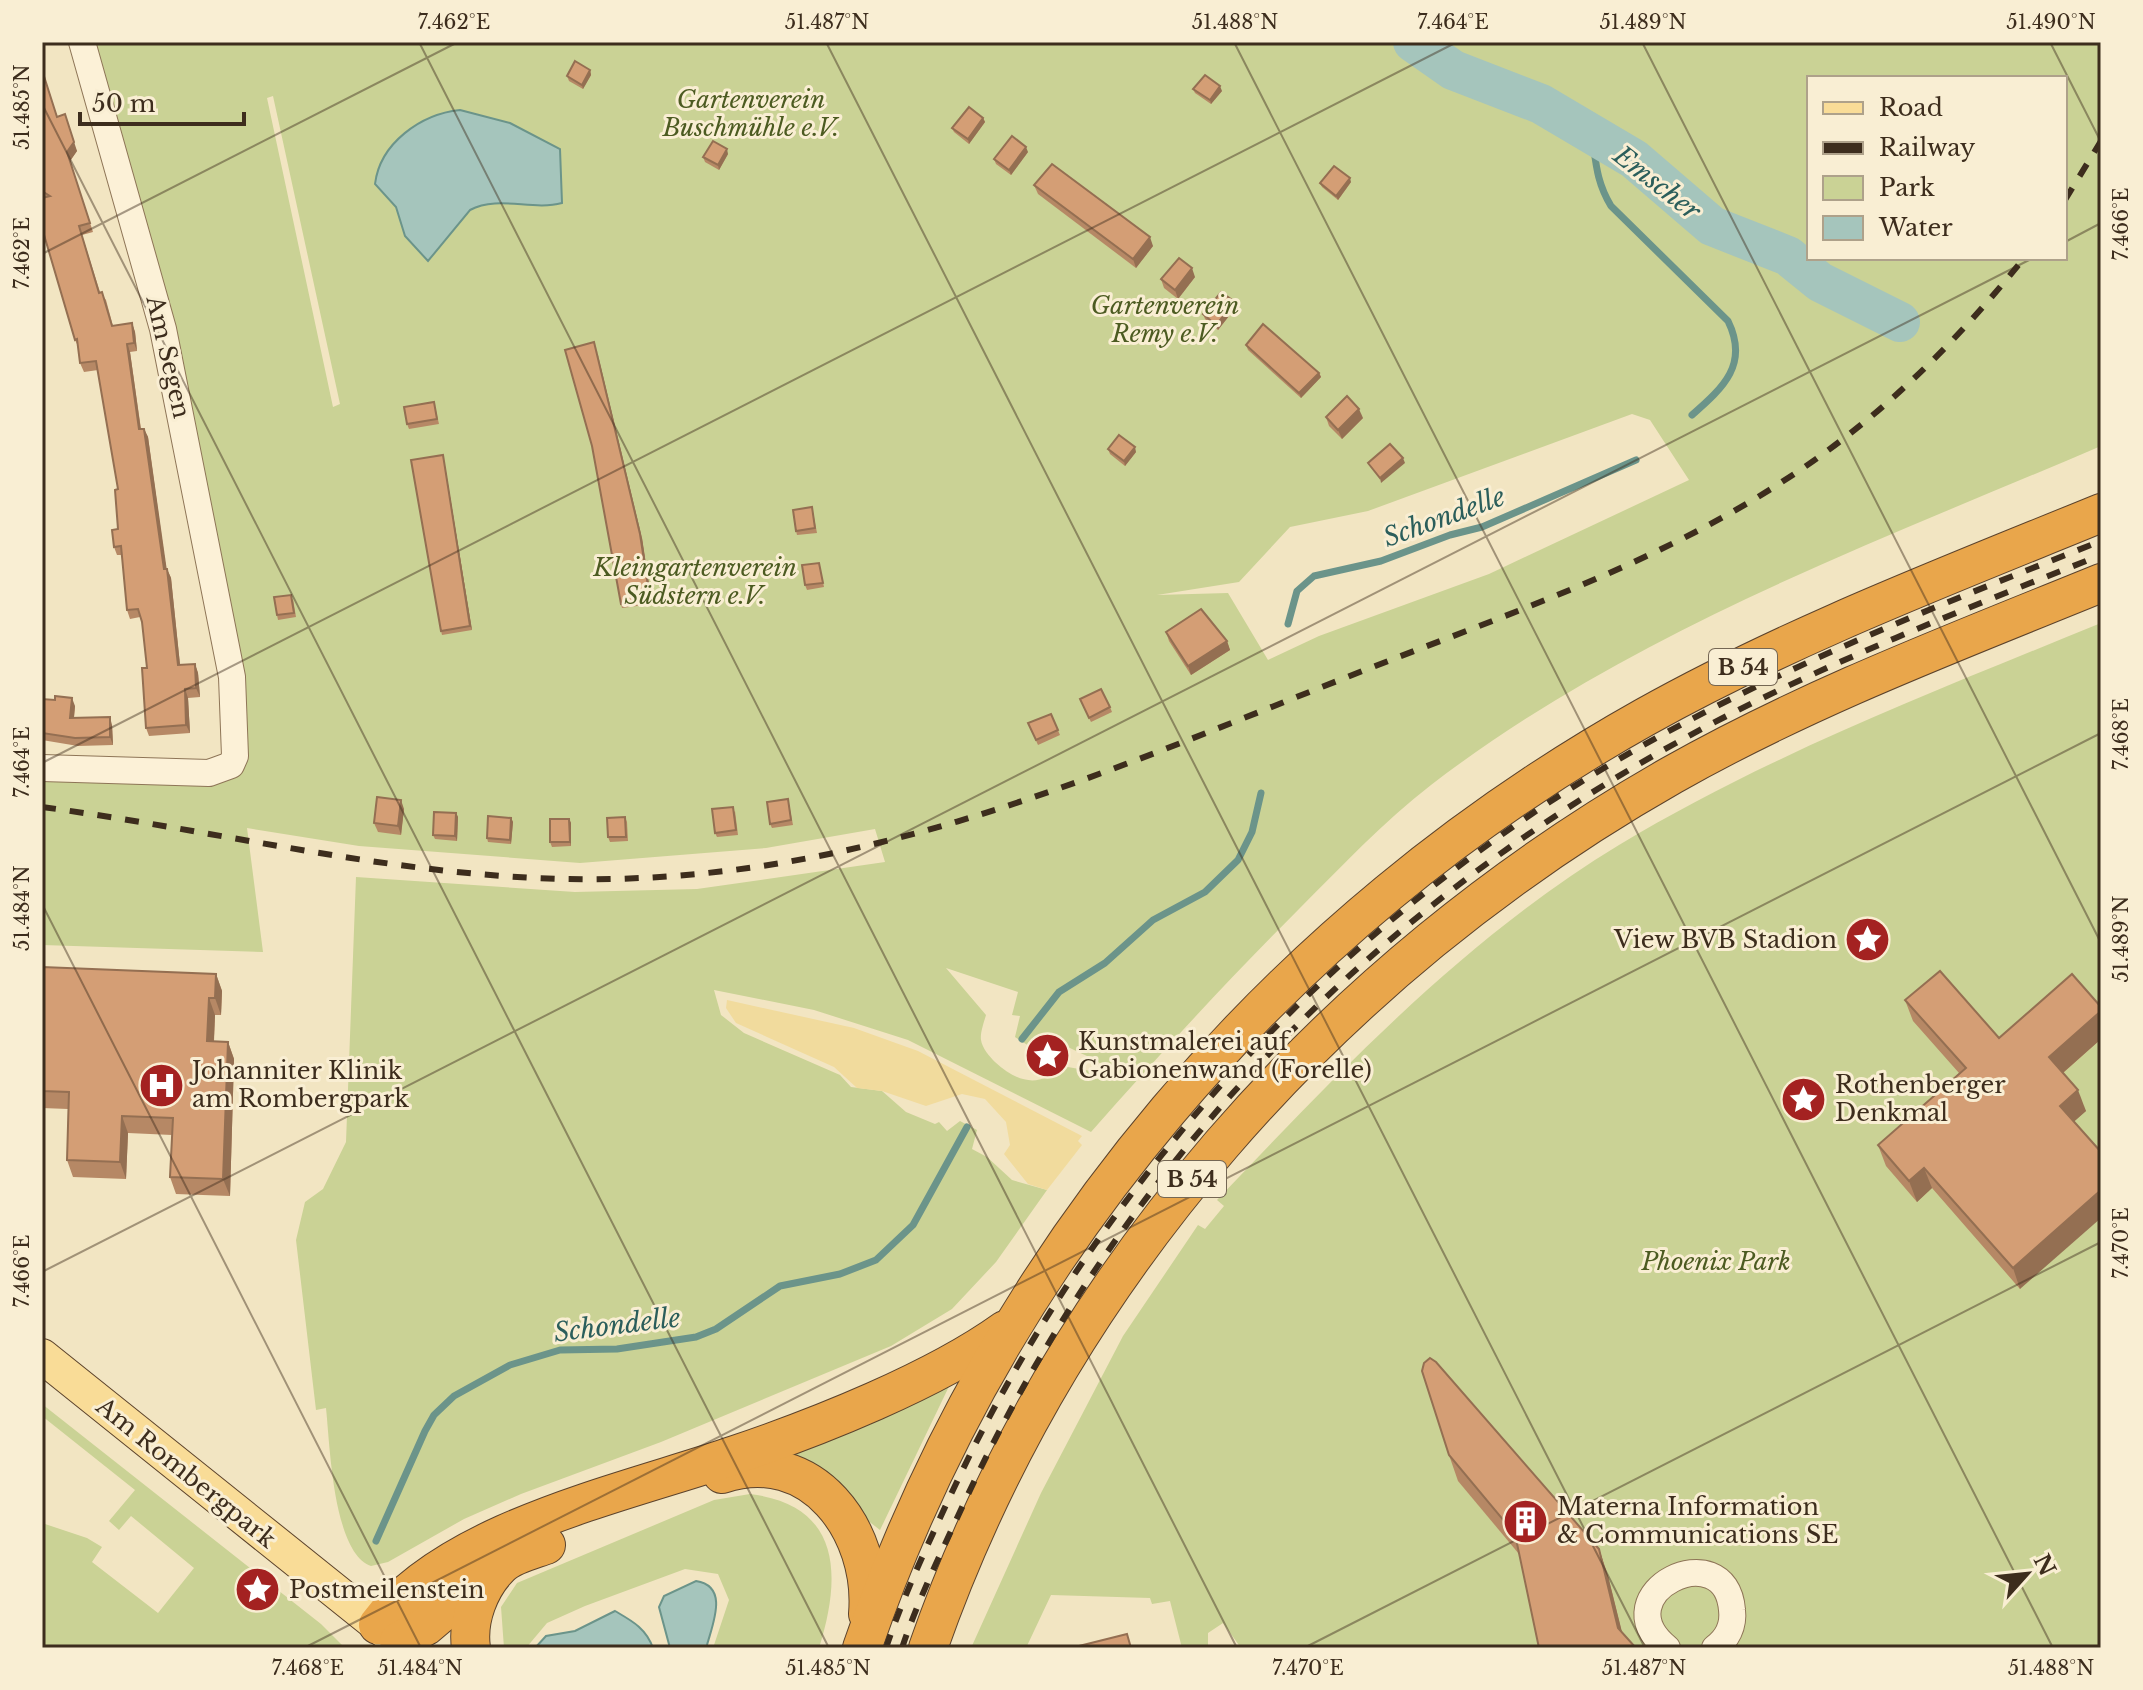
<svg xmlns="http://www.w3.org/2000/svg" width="2143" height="1690" font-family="'Libre Baskerville',serif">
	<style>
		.green { fill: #cad295; fill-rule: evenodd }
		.sand { fill: #f1db9d }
		.water { fill: #a5c5bc; stroke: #6b948a; stroke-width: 2 }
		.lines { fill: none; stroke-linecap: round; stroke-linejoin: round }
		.stream { stroke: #6b948a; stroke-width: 7 }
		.river { stroke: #a5c5bc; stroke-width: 40 }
		.minor-casing { stroke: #8e7557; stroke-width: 28 }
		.major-casing { stroke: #5c432c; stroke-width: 36 }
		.highway-casing { stroke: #5c432c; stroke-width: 40 }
		.minor { stroke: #fcf1d7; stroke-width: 26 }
		.major { stroke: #f9dc97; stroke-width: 34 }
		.highway { stroke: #e9a64b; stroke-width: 38 }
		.rail { stroke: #3d2d1d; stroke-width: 6; stroke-dasharray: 14 14; stroke-linecap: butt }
		.wall { fill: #b68865 }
		.shaded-wall { fill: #946f52 }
		.building { fill: #d49e75; stroke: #946f52; stroke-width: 2 }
		.ticks { fill: none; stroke: #3d2d1d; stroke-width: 2; stroke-opacity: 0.45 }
		.labels { text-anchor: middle; stroke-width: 6; stroke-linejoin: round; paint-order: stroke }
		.shield { fill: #f9eed3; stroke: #756754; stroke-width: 2 }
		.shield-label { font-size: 22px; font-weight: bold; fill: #3d2d1d }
		.park-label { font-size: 24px; font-style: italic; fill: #4c5b21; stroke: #f9eed3 }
		.street-label { font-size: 24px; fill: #3d2d1d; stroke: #f9eed3 }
		.poi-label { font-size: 24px; fill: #3d2d1d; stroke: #f9eed3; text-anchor: start }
		.water-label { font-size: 26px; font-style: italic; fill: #2b5e5b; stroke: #f9eed3 }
		.neatline { fill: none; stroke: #3d2d1d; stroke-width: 3 }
		.ticks-label { font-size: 20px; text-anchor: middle; fill: #3d2d1d }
	</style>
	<rect width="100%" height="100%" fill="#f2e5c2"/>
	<!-- green -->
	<g class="green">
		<path d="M88,42H2101V446C1872,544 1630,632 1431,785C1383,822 1342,866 1299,909C1227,981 1159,1055 1091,1132L908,1040L814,1010L714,990L721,1015L744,1033L840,1075L851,1087L882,1091L906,1112L935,1124L939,1122L947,1131L960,1121L977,1130L972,1149L987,1157L1012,1180L1047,1190L996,1262L952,1309L891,1346L661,1442L521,1494L464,1519L388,1562L371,1566C333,1553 330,1445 326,1408L316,1410L296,1240L305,1202L323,1189L346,1142L356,877L575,892L697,889L885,862L875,829L766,848L580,863L359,846L247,828L263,952L42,945V776L243,761ZM1809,78H2065V258H1809ZM273,96L340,404L333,407L267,98ZM1632,414L1650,420L1689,480L1489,574L1319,636L1268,660L1228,593L1157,595L1239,582L1290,527L1368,511ZM946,968L1018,992L1012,1015L1020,1016L1015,1037L1029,1046L1048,1034C1068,1052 1097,1055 1114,1075L1062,1066C1039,1089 1017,1082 995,1062C990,1057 982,1048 981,1040C980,1033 984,1022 986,1015Z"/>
		<path d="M2101,623V1648H1241L1223,1623L1208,1633V1648H1182L1170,1601L1152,1604L1150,1598L1051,1595L1026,1648H971L1041,1493L1123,1336L1198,1225L1205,1229L1224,1206L1217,1200C1341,1070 1464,939 1619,845C1770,754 1938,690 2101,623Z"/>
		<polygon points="954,1376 880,1530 774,1448"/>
		<polygon points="42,1404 321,1624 345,1648 42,1648 42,1523 87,1538 102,1547 92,1562 158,1613 194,1568 131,1516 119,1530 109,1521 135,1490 42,1416"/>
		<path d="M750,1494C841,1505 842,1575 819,1648H713L729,1600L718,1574L685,1569L585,1606L547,1623L526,1648H504L501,1607L517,1583L714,1500Z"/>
	</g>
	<!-- sand -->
	<polygon class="sand" points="727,1000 854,1028 918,1051 1082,1136 1078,1141 1082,1145 1047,1190 1028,1184 1004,1154 1010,1145 1006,1122 985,1099 962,1094 926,1106 882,1091 857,1088 834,1067 736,1023 726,1008"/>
	<!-- water -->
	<g class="water">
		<path d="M460,110L510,123L560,149L562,203C532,211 498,195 470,210L428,261L405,236L396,207L375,184C380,143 421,114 460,110Z"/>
		<path d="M696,1581C729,1586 713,1623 707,1645L706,1648H670L659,1607L664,1596Z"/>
		<path d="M615,1611C632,1621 646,1628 653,1648H535L546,1636L575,1631Z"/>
	</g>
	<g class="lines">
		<!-- stream -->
		<g class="stream">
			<path d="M1592,135C1596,162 1596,181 1611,206L1728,321C1749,364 1724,387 1692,415"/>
			<polyline points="1288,624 1297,591 1314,576 1381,561 1450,535 1482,527 1636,460"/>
			<polyline points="1022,1039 1059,992 1105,963 1153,920 1205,892 1238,860 1252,832 1261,793"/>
			<polyline points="376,1541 425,1431 434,1415 454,1396 510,1365 560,1350 617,1349 696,1337 716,1329 780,1286 840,1274 876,1260 913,1225 967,1127"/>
		</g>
		<!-- river -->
		<polyline class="river" points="1413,42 1453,70 1541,104 1634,159 1712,226 1788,256 1820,282 1900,322"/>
		<defs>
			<g id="minor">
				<polyline points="42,768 209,773 231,765 235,756 232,677 163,329 82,42"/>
				<path d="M1667,1648C1600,1593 1726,1532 1732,1610C1734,1626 1727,1639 1715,1648"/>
			</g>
			<polyline id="major" points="42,1356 400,1643"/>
			<g id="highway">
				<path d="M722,1474C812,1444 875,1531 868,1614"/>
				<path d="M378,1625C447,1530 628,1492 735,1455C818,1427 934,1381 1005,1330"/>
				<polyline points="399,1641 426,1626 485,1576"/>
				<path d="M471,1648C467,1620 479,1587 500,1566C511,1555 532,1550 546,1545"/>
				<path d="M862,1648C998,1252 1281,921 1645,717C1790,636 1947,576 2101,513"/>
				<path d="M928,1648C1058,1277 1332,968 1672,775C1808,698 1956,642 2101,583"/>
			</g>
		</defs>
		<!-- minor casing -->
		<use href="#minor" class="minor-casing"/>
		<!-- major casing -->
		<use href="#major" class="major-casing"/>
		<!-- highway casing -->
		<use href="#highway" class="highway-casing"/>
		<!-- minor -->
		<use href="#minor" class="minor"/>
		<!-- major -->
		<use href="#major" class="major"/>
		<!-- highway -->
		<use href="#highway" class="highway"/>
		<!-- rail -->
		<g class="rail">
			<polyline points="2065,200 2101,141"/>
			<path d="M42,807C230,832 419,883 610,879C885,874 1114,768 1365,670C1508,614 1659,563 1788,478C1879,419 1957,342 2024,258"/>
			<path d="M886,1648C904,1594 929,1542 953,1490C1083,1212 1289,975 1545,805C1716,692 1911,616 2101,541"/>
			<path d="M902,1648C917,1603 938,1559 958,1516C1111,1180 1353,922 1676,743C1811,668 1958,612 2101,555"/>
		</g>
	</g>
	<!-- wall -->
	<g class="wall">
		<polygon points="42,69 57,117 77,151 70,161 93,232 82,235 100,292 106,300 113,326 132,323 135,332 137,351 130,352 141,429 144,429 148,437 166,569 167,569 171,578 180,665 195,664 198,673 200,697 188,698 190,733 149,736 146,728 147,668 142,622 140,617 130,619 127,610 122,555 117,555 114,547 118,529 118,489 98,370 84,372 80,363 79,348 75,340 43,232 42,233"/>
		<polygon points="590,70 591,75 583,89 569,81 567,76"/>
		<polygon points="1193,89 1222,91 1211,104 1195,93"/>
		<polygon points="983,118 985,122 969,144 954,132 952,128"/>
		<polygon points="1028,152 1011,175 996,164 994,159"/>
		<polygon points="728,154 719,170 705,162 703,157"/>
		<polygon points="1351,182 1338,200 1322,187 1320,183"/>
		<polygon points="1034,185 1153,246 1136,268 1038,194"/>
		<polygon points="1195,277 1178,299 1164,288 1161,279"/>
		<polygon points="1235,302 1236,307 1218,330 1205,319 1203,314"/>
		<polygon points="1246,345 1319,373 1321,377 1301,398 1248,350"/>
		<polygon points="434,402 439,424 409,429 407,424"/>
		<polygon points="1326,417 1363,418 1342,439 1329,426"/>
		<polygon points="1108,449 1136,452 1125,466 1110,454"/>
		<polygon points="444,460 472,630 442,635 441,631"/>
		<polygon points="812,507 817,533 797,535 796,531"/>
		<polygon points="642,538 652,604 622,608 621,604"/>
		<polygon points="819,563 824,587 807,590 805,585"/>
		<polygon points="293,599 296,617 278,620 277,615"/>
		<polygon points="1166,632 1227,641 1230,650 1191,675 1169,641"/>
		<polygon points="42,699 75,706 74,718 112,725 113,745 78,746 42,740"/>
		<polygon points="1082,704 1110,707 1112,712 1091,722"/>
		<polygon points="1051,714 1060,735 1038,745 1028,723"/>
		<polygon points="788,799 793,825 772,828 770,824"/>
		<polygon points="404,809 401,835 378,832 374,823"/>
		<polygon points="735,811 738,835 717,837 715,833"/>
		<polygon points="456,813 458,817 457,841 435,839 433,835"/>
		<polygon points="625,817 627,822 628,841 610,842 608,837"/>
		<polygon points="511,818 513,822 511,844 488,842 487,838"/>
		<polygon points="569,819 571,823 571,846 552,847 550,842"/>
		<polygon points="42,967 216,974 222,991 221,1015 215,1015 214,1042 228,1042 234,1059 230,1196 176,1194 170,1177 172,1135 128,1133 126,1179 73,1177 67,1160 68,1109 42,1108"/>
		<polygon points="1905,1000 1999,1038 2101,1039 2063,1073 2086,1111 2074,1121 2020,1289 1932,1188 1917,1202 1886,1166 1878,1145 1959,1073 1913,1021"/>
		<polygon points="1449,1455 1599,1549 1608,1576 1622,1633 1519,1554 1458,1481"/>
	</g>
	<!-- shaded-wall -->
	<g class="shaded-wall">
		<polygon points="590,70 591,75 583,89 582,85"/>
		<polygon points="1220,86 1222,91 1211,104 1210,100"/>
		<polygon points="65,114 77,151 70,161 93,232 67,152"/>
		<polygon points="983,118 985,122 969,144 968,139"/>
		<polygon points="1026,147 1028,152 1011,175 1009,170"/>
		<polygon points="727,149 728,154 719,170 718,165"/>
		<polygon points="1350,178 1351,182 1338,200 1336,196"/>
		<polygon points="1150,237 1153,246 1136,268 1133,259"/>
		<polygon points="1192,268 1195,277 1178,299 1175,290"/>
		<polygon points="1235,302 1236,307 1218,330 1216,325"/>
		<polygon points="132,323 135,332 137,351 134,343"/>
		<polygon points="127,344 130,352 142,438 139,429"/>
		<polygon points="596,347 642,538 652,604 650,599"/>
		<polygon points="1319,373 1321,377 1301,398 1299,393"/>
		<polygon points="1359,409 1363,418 1342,439 1338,430"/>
		<polygon points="144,429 148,437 168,578 164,569"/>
		<polygon points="1135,447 1136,452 1125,466 1124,461"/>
		<polygon points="443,455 444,460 472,630 470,626"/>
		<polygon points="1403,458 1405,463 1381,483 1380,478"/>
		<polygon points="167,569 171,578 181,674 178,665"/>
		<polygon points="1227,641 1230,650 1191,675 1188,666"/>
		<polygon points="195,664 198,673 200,697 196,688"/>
		<polygon points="185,689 188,698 190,733 186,725"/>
		<polygon points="72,698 75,706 73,726 70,718"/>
		<polygon points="110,717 112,725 113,745 110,737"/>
		<polygon points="401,800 404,809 401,835 398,826"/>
		<polygon points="456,813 458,817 457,841 455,836"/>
		<polygon points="511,818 513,822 511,844 510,840"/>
		<polygon points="569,819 571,823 571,846 570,842"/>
		<polygon points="216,974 222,991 221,1015 215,998"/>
		<polygon points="209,998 215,1015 213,1058 207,1041"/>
		<polygon points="2101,1011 2101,1039 2057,1078 2049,1057"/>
		<polygon points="228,1042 234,1059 230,1196 223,1179"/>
		<polygon points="2078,1090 2086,1111 2068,1127 2060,1106"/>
		<polygon points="122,1116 128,1133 126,1179 120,1162"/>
		<polygon points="1924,1168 1932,1188 1917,1202 1909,1181"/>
		<polygon points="2101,1190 2101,1218 2020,1289 2013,1268"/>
		<polygon points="1599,1549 1608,1576 1626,1648 1618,1628"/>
	</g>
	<!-- building -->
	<g class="building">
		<polygon points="575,61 590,70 582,85 567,76"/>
		<polygon points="42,70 57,117 65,114 74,142 67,152 90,223 79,226 99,293 102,292 112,326 132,323 134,343 127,344 139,429 144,429 164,569 167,569 178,665 195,664 196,688 185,689 186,725 146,728 142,668 147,668 142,622 138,609 127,610 121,546 114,547 112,530 118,529 115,490 118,489 96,361 80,363 77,339 75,340 42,228 42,198 50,196 42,191"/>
		<polygon points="1205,75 1220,86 1210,100 1193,89"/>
		<polygon points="969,107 983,118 968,139 952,128"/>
		<polygon points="1012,136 1026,147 1009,170 994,159"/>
		<polygon points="713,141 727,149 718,165 703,157"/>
		<polygon points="1052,164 1150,237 1133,259 1034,185"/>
		<polygon points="1334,166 1350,178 1336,196 1320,183"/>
		<polygon points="1179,258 1192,268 1175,290 1161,279"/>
		<polygon points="1221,292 1235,302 1216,325 1203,314"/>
		<polygon points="1263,324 1319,373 1299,393 1246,345"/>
		<polygon points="594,342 640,534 650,599 621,604 592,446 565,350"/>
		<polygon points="1347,396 1359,409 1338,430 1326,417"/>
		<polygon points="434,402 437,419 407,424 404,407"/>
		<polygon points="1119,435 1135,447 1124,461 1108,449"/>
		<polygon points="1390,444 1403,458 1380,478 1368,463"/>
		<polygon points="443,455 470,626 441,631 411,460"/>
		<polygon points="812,507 815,528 796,531 793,510"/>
		<polygon points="819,563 823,583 805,585 802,565"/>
		<polygon points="291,595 294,613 277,615 274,597"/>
		<polygon points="1201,609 1227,641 1188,666 1166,632"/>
		<polygon points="1101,689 1110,707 1089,718 1080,699"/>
		<polygon points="55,696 72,698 70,718 110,717 110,737 75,738 42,733 42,699 55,700"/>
		<polygon points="1051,714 1058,730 1036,740 1028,723"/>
		<polygon points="377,797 401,800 398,826 374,823"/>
		<polygon points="788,799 791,820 770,824 767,802"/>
		<polygon points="733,807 736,830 715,833 712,809"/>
		<polygon points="434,812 456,813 455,836 433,835"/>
		<polygon points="488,816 511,818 510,840 487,838"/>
		<polygon points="625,817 626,837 608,837 607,818"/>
		<polygon points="550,819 569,819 570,842 550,842"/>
		<polygon points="42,967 216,974 215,998 209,998 207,1041 228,1042 223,1179 170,1177 173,1118 122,1116 120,1162 67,1160 69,1092 42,1091"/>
		<polygon points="1940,971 1999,1038 2072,974 2101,1007 2101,1011 2049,1057 2078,1090 2060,1106 2101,1152 2101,1190 2013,1268 1924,1168 1909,1181 1878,1145 1966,1068 1905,1000"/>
		<polygon points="1430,1358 1436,1362 1599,1549 1618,1628 1636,1648 1539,1648 1515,1534 1449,1455 1422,1371 1424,1363"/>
		<polygon points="1127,1634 1131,1648 1071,1648"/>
	</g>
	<!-- ticks -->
	<path class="ticks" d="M419,42L1237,1648M826,42L1645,1648M1234,42L2053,1648M1642,42L2101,943M2050,42L2101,142M42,104L829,1648M2065,242L2101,223M42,254L458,42M42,763L1457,42M42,904L421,1648M42,1272L2033,258M304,1648L2101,733M1304,1648L2101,1242"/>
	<!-- icons -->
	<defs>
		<symbol id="sight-disc" viewBox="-11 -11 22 22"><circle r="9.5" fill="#a42221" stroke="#f9eed3"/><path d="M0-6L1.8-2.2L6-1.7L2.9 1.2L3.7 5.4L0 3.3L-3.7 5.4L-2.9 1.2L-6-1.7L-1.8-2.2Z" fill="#fff"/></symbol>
		<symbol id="hospital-disc" viewBox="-11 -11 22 22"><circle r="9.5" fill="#a42221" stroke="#f9eed3"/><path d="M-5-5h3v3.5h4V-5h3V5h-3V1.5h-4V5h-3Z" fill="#fff"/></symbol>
		<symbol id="building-disc" viewBox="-11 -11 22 22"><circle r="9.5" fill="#a42221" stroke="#f9eed3"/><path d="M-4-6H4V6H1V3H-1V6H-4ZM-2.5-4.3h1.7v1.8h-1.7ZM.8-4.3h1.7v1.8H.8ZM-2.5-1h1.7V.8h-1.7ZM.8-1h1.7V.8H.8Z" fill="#fff"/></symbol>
	</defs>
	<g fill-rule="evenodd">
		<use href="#sight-disc" x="1842" y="914" width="51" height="51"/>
		<use href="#sight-disc" x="1022" y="1030" width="51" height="51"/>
		<use href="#hospital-disc" x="136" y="1060" width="51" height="51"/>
		<use href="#sight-disc" x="1778" y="1074" width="51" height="51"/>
		<use href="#building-disc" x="1500" y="1496" width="51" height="51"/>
		<use href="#sight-disc" x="232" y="1564" width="51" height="51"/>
	</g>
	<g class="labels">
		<!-- shield labels -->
		<g class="shield">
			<rect x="1709" y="649" width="68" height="36" rx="6"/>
			<rect x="1158" y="1161" width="68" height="36" rx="6"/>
		</g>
		<g class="shield-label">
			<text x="1743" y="675">B 54</text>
			<text x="1192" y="1187">B 54</text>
		</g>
		<!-- park labels -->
		<g class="park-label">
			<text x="751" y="108">Gartenverein<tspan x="751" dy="28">Buschmühle e.V.</tspan></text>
			<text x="1165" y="314">Gartenverein<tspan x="1165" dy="28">Remy e.V.</tspan></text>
			<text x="695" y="576">Kleingartenverein<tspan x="695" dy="28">Südstern e.V.</tspan></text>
			<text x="1716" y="1270">Phoenix Park</text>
		</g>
		<!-- street labels -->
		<g class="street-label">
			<text transform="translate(168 357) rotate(77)" y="8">Am Segen</text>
			<text transform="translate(186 1473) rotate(39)" y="8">Am Rombergpark</text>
		</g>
		<!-- poi labels -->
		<g class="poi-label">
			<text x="1837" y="948" text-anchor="end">View BVB Stadion</text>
			<text x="1078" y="1050">Kunstmalerei auf<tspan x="1078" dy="28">Gabionenwand (Forelle)</tspan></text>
			<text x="192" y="1079">Johanniter Klinik<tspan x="192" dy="28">am Rombergpark</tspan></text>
			<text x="1835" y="1093">Rothenberger<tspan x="1835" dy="28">Denkmal</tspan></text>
			<text x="1557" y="1515">Materna Information<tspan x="1557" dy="28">&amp; Communications SE</tspan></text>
			<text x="289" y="1598">Postmeilenstein</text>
		</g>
		<!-- water labels -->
		<g class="water-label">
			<text transform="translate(1657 183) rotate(38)" y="9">Emscher</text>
			<text transform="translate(1444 517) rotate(-20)" y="9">Schondelle</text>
			<text transform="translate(617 1325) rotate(-7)" y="9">Schondelle</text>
		</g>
	</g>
	<!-- border -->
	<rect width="2143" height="1690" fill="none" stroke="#f9eed3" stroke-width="88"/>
	<!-- legend -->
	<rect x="1807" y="76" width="260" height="184" fill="#f9eed3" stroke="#aea18a" stroke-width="2"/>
	<rect x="1823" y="102" width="40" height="12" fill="#f9dc97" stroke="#aea18a" stroke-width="2"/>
	<text x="1879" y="116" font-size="24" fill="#3d2d1d">Road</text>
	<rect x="1823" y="142" width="40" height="12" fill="#3d2d1d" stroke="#aea18a" stroke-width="2"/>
	<text x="1879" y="156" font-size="24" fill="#3d2d1d">Railway</text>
	<rect x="1823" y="176" width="40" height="24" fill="#cad295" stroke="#aea18a" stroke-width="2"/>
	<text x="1879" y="196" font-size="24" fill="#3d2d1d">Park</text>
	<rect x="1823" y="216" width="40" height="24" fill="#a5c5bc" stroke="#aea18a" stroke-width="2"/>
	<text x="1879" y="236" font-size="24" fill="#3d2d1d">Water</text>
	<!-- north arrow -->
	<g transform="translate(2027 1574) rotate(63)" stroke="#f9eed3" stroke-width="6" paint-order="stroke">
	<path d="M0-6L14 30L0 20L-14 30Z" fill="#3d2d1d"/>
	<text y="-12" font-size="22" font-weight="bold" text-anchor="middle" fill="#3d2d1d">N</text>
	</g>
	<!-- scale -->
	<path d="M80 112v12h164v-12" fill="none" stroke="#3d2d1d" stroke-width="4"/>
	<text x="92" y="112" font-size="24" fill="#3d2d1d" stroke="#f9eed3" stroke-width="6" paint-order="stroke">50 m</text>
	<rect x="44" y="44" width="2055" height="1602" class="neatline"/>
	<g class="ticks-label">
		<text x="454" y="29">7.462°E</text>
		<text x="827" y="29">51.487°N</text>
		<text x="1235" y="29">51.488°N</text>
		<text x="1453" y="29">7.464°E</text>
		<text x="1643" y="29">51.489°N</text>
		<text x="2051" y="29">51.490°N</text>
		<text transform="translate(22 107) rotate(-90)" y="7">51.485°N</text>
		<text transform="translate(2121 224) rotate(-90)" y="7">7.466°E</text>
		<text transform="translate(22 253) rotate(-90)" y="7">7.462°E</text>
		<text transform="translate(2121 734) rotate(-90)" y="7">7.468°E</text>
		<text transform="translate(22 762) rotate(-90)" y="7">7.464°E</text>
		<text transform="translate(22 908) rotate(-90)" y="7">51.484°N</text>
		<text transform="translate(2121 939) rotate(-90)" y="7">51.489°N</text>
		<text transform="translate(2121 1243) rotate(-90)" y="7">7.470°E</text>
		<text transform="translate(22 1271) rotate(-90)" y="7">7.466°E</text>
		<text x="308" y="1675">7.468°E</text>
		<text x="420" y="1675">51.484°N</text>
		<text x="828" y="1675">51.485°N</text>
		<text x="1308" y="1675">7.470°E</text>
		<text x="1644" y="1675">51.487°N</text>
		<text x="2051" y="1675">51.488°N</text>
	</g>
</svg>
